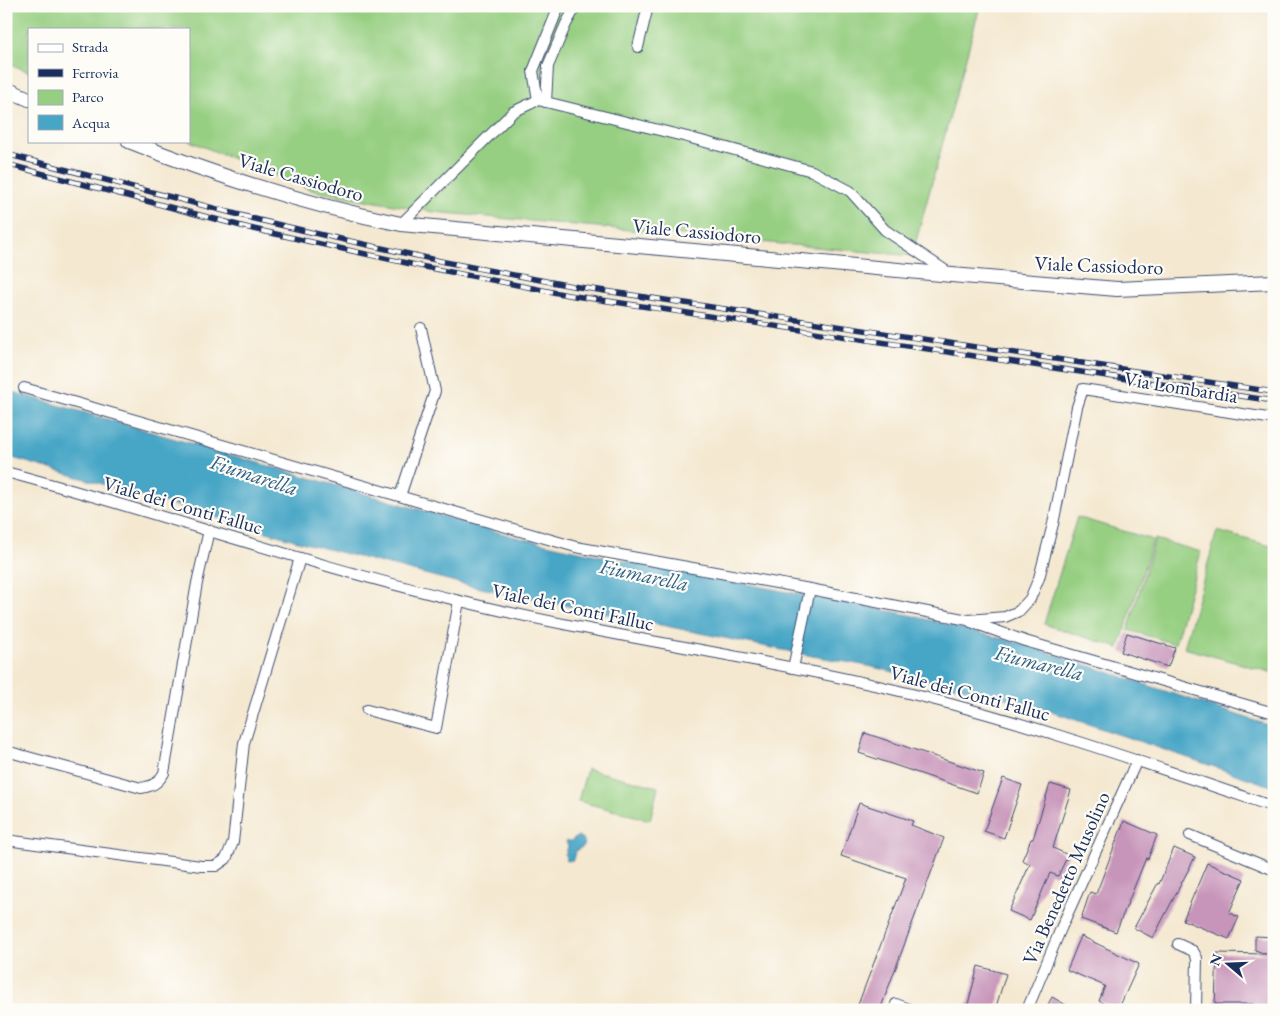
<svg xmlns="http://www.w3.org/2000/svg" width="1280" height="1016" font-family="'EB Garamond',serif">
	<style>
		.green { fill: #97cf82; stroke: #597f70 }
		.water { fill: #47a6c6; stroke: #316a92 }
		.building { fill: #c794ba }
		.lines { fill: none; stroke-linecap: round; stroke-linejoin: round }
		.street-casing { stroke: #3c4b6f; stroke-width: 12 }
		.secondary-casing { stroke: #3c4b6f; stroke-width: 16 }
		.street { stroke: #fff; stroke-width: 10 }
		.secondary { stroke: #fff; stroke-width: 14 }
		.rail-casing { stroke: #1b2f5e; stroke-width: 5.5 }
		.rail { stroke: #fdfcf7; stroke-width: 4; stroke-dasharray: 11; stroke-linecap: butt }
		.labels { text-anchor: middle; stroke-width: 4.5; stroke-linejoin: round; paint-order: stroke }
		.street-label { font-size: 20px; fill: #1b2f5e; stroke: #fdfcf7 }
		.water-label { font-size: 21px; font-style: italic; fill: #2d5f88; stroke: #fdfcf7 }
	</style>
	<rect width="100%" height="100%" fill="#fdfcf7"/>
	<filter id="ink" filterUnits="userSpaceOnUse"><feTurbulence type="fractalNoise" baseFrequency=".02" numOctaves="2"/><feDisplacementMap in="SourceGraphic" scale="10" xChannelSelector="R" yChannelSelector="G"/><feConvolveMatrix kernelMatrix="1 2 1 2 8 2 1 2 1" color-interpolation-filters="sRGB"/></filter>
	<filter id="wash" filterUnits="userSpaceOnUse"><feTurbulence type="fractalNoise" baseFrequency=".0096" numOctaves="4" result="noise"/><feDisplacementMap in="SourceGraphic" scale="20" xChannelSelector="R" yChannelSelector="G"/><feGaussianBlur stdDeviation="1.12" result="paint"/><feColorMatrix in="noise" values="0 0 0 0 0 0 0 0 0 0 0 0 0 0 0 0 0 1.4 0 .05"/><feComposite in="paint" operator="in"/></filter>
	<g filter="url(#wash)">
		<rect width="100%" height="100%" fill="#f4e8d0"/>
		<!-- green -->
		<g class="green">
			<polygon points="6,6 980,6 912,256 434,212 314,191 189,141 189,29 29,29 29,72 6,62"/>
			<polygon points="1077,517 1153,540 1119,648 1044,624"/>
			<polygon points="1217,531 1274,547 1274,673 1184,648"/>
			<polygon points="1155,539 1201,552 1175,644 1128,630"/>
			<polygon points="587,769 658,787 650,820 578,801"/>
		</g>
		<!-- water -->
		<g class="water">
			<polygon points="6,390 511,536 619,560 910,615 1026,645 1274,727 1274,787 1026,703 868,666 802,654 471,586 308,544 6,456"/>
			<polygon points="578,836 584,840 584,846 575,851 573,860 567,861 565,855 568,847 566,841 571,841"/>
		</g>
		<g id="blocks">
			<!-- building -->
			<g class="building">
				<polygon points="1127,633 1175,648 1168,667 1121,652"/>
				<polygon points="865,733 984,773 977,793 859,753"/>
				<polygon points="1003,778 1022,785 1004,838 984,831"/>
				<polygon points="1050,784 1071,790 1053,848 1068,855 1058,876 1050,873 1030,920 1009,911 1030,864 1022,860 1031,839 1033,839"/>
				<polygon points="859,803 913,821 911,825 944,838 880,1010 856,1010 906,878 841,856"/>
				<polygon points="1124,821 1157,835 1148,859 1146,858 1116,932 1081,919 1090,892 1096,894"/>
				<polygon points="1174,848 1195,857 1153,938 1134,928 1158,883 1159,884"/>
				<polygon points="1207,863 1244,879 1229,913 1239,917 1229,939 1183,920"/>
				<polygon points="1081,936 1139,964 1118,1010 1099,1001 1105,986 1067,970"/>
				<polygon points="1255,936 1274,937 1274,1010 1252,1010 1253,1004 1215,1004 1217,953 1266,954 1255,950"/>
				<polygon points="978,966 1006,974 995,1010 973,1010 967,1008"/>
				<polygon points="1052,997 1075,1010 1045,1010"/>
			</g>
		</g>
	</g>
	<g filter="url(#ink)">
		<use href="#blocks" fill-opacity="0" stroke="#3c4b6f" stroke-width="1"/>
		<g class="lines">
			<defs>
				<g id="street">
					<polyline points="638,47 648,6"/>
					<polyline points="538,100 533,71 559,6"/>
					<polyline points="546,102 548,66 566,24 576,6"/>
					<polyline points="401,224 513,112 538,100 687,137 812,171 850,191 885,230 949,273"/>
					<polyline points="24,388 576,547 810,589 968,620 1005,617 1019,611 1030,599 1039,578 1053,524 1077,407 1083,389 1274,419"/>
					<path d="M6,472C157,512 305,564 456,600C597,635 742,654 883,687C1016,718 1145,763 1274,807"/>
					<polyline points="400,496 435,391 421,328"/>
					<polyline points="971,622 1025,641 1274,713"/>
					<polyline points="793,668 810,589"/>
					<polyline points="367,710 436,728 459,601"/>
					<path d="M6,751L141,788C153,786 158,783 164,773L197,583L209,530"/>
					<polyline points="1190,835 1274,870"/>
					<polyline points="6,840 201,866 216,866 226,859 233,842 244,743 300,558"/>
					<polyline points="1178,944 1193,951 1197,958 1196,1010"/>
					<polyline points="896,1004 912,1010"/>
					<polyline points="1027,1010 1062,926 1137,760"/>
				</g>
				<g id="secondary">
					<polyline points="6,89 29,99"/>
					<path d="M129,141C216,176 308,205 401,224L952,275L1117,289L1274,282"/>
				</g>
			</defs>
			<!-- street casing -->
			<use href="#street" class="street-casing"/>
			<!-- secondary casing -->
			<use href="#secondary" class="secondary-casing"/>
			<!-- street -->
			<use href="#street" class="street"/>
			<!-- secondary -->
			<use href="#secondary" class="secondary"/>
			<defs>
				<g id="rail">
					<polyline points="6,154 259,220 327,236 445,262 572,286 1274,392"/>
					<polyline points="6,164 249,228 316,243 420,266 568,295 1274,401"/>
				</g>
			</defs>
			<!-- rail casing -->
			<use href="#rail" class="rail-casing"/>
			<!-- rail -->
			<use href="#rail" class="rail"/>
		</g>
	</g>
	<g class="labels">
		<!-- street labels -->
		<g class="street-label">
			<text transform="translate(301 177) rotate(16)" y="7">Viale Cassiodoro</text>
			<text transform="translate(697 231) rotate(5)" y="7">Viale Cassiodoro</text>
			<text transform="translate(1099 265) rotate(2)" y="7">Viale Cassiodoro</text>
			<text transform="translate(1181 387) rotate(9)" y="7">Via Lombardia</text>
			<text transform="translate(183 505) rotate(16)" y="7">Viale dei Conti Falluc</text>
			<text transform="translate(573 607) rotate(12)" y="7">Viale dei Conti Falluc</text>
			<text transform="translate(970 693) rotate(15)" y="7">Viale dei Conti Falluc</text>
			<text transform="translate(1066 878) rotate(-66)" y="7">Via Benedetto Musolino</text>
		</g>
		<!-- water labels -->
		<g class="water-label">
			<text transform="translate(254 475) rotate(18)" y="7">Fiumarella</text>
			<text transform="translate(644 575) rotate(12)" y="7">Fiumarella</text>
			<text transform="translate(1039 663) rotate(14)" y="7">Fiumarella</text>
		</g>
	</g>
	<!-- margin -->
	<rect width="1280" height="1016" fill="none" stroke="#fdfcf7" stroke-width="25"/>
	<!-- legend -->
	<rect x="28" y="28" width="162" height="115" fill="#fdfcf7" stroke="#a3aaba"/>
	<rect x="38" y="44" width="25" height="8" fill="#ffffff" stroke="#a3aaba"/>
	<text x="72" y="52" font-size="15" fill="#1b2f5e">Strada</text>
	<rect x="38" y="69" width="25" height="8" fill="#1b2f5e" stroke="#a3aaba"/>
	<text x="72" y="78" font-size="15" fill="#1b2f5e">Ferrovia</text>
	<rect x="38" y="90" width="25" height="15" fill="#97cf82" stroke="#a3aaba"/>
	<text x="72" y="102" font-size="15" fill="#1b2f5e">Parco</text>
	<rect x="38" y="115" width="25" height="15" fill="#47a6c6" stroke="#a3aaba"/>
	<text x="72" y="128" font-size="15" fill="#1b2f5e">Acqua</text>
	<!-- north arrow -->
	<g transform="translate(1228 964) rotate(289)" stroke="#fdfcf7" stroke-width="4" paint-order="stroke">
	<path d="M0-4L9 19L0 12L-9 19Z" fill="#1b2f5e"/>
	<text y="-8" font-size="14" font-weight="bold" text-anchor="middle" fill="#1b2f5e">N</text>
	</g>
</svg>
